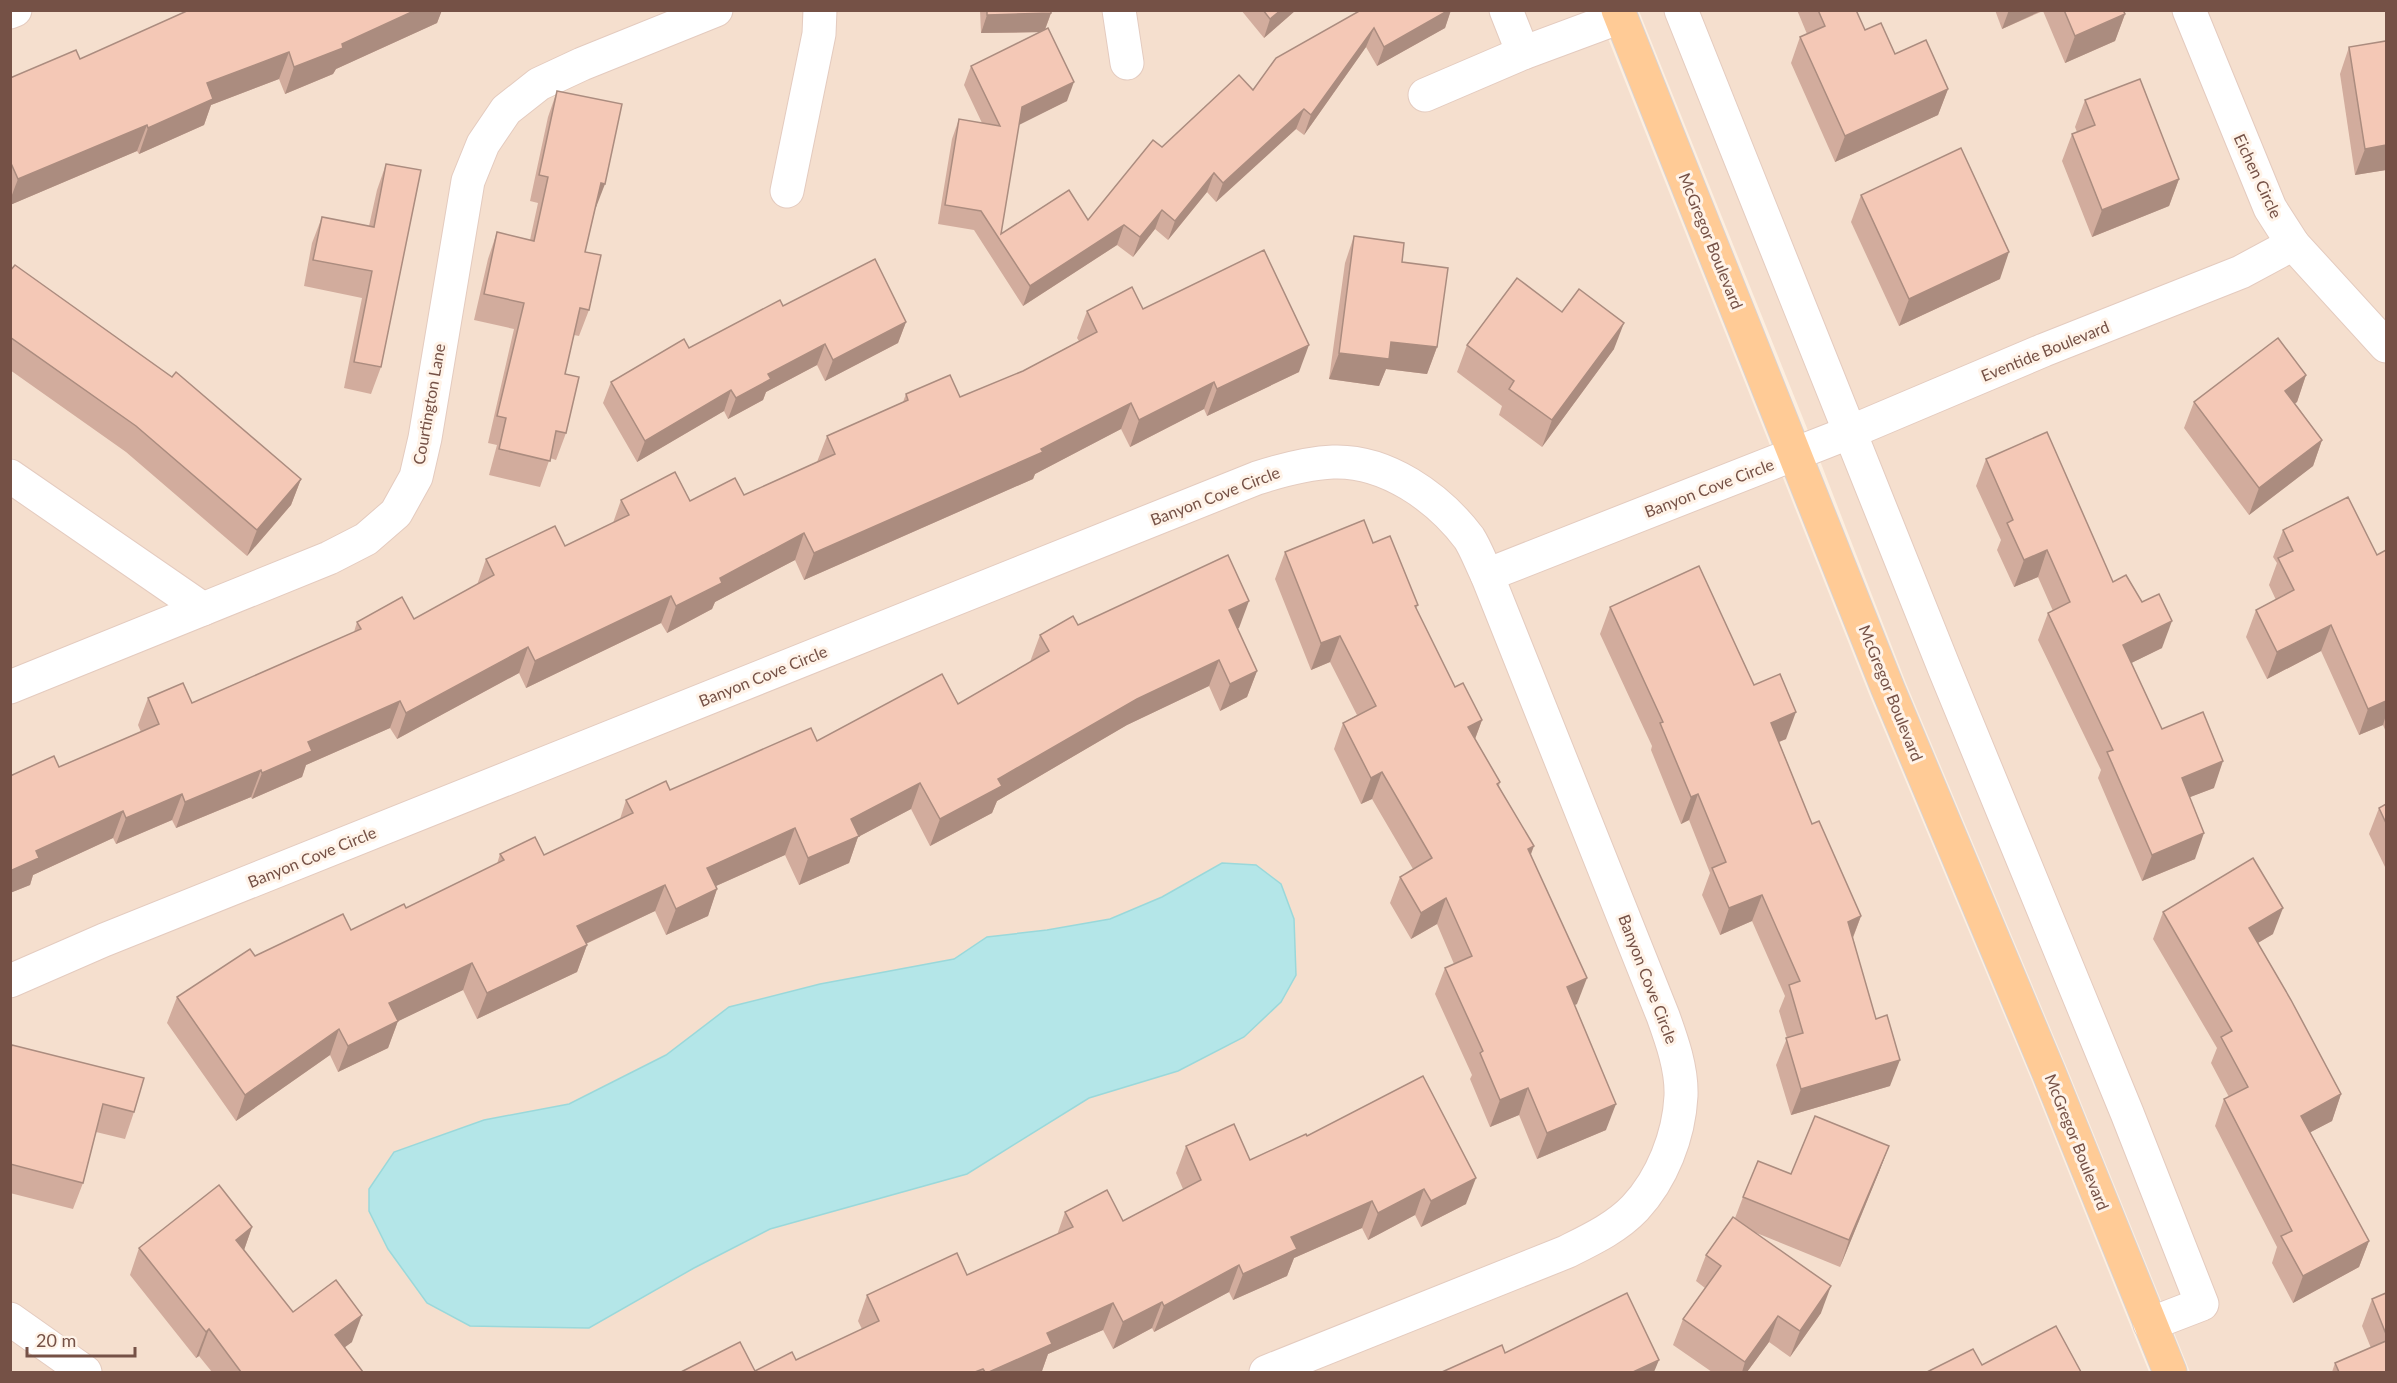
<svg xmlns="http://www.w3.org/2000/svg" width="2397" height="1383" font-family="Lato,sans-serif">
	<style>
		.residential { fill: #f5dfce; fill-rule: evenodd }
		.water { fill: #b4e6e8; stroke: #9ad8da; stroke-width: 1.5 }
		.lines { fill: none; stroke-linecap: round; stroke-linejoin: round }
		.minor-casing { stroke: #e4cbbf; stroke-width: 35 }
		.major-casing { stroke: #dbd2cf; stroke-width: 35 }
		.minor { stroke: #fff; stroke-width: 33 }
		.major { stroke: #ffcb96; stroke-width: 33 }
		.wall { fill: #d2ac9d }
		.shaded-wall { fill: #ab8c7f }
		.building { fill: #f4c8b6; stroke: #ab8c7f; stroke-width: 1.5 }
		.labels { text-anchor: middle; stroke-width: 6; stroke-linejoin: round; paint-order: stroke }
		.street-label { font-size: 16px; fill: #755146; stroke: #fff3e8 }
	</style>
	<rect width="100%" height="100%" fill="#fdefe0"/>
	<!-- residential -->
	<g class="residential">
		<path d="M10,11H1597L1869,694L2031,1079L2149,1372H11ZM1256,866L1281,884L1294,918L1178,1071L1089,1098L967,1174L770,1229L694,1268L369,1189L394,1152L484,1120L569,1104L666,1055L729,1007L820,984L954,959L987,937L1047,930L1110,919L1162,897Z"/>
		<polygon points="1639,11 2386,11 2386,1372 2190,1372 2067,1068 1906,683 1815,448"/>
	</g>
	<!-- water -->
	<polygon class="water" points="1222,863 1256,865 1281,884 1294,919 1296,975 1281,1002 1244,1037 1178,1071 1089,1098 967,1174 770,1229 694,1268 589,1328 470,1326 427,1303 388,1249 369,1211 369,1189 394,1152 484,1120 569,1104 666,1055 729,1007 820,984 954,959 987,937 1047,930 1110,919 1162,897"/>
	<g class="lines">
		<defs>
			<g id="minor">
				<polyline points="1119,10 1127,63"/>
				<polyline points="1506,10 1523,53"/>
				<polyline points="1681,10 1945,670 2127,1113 2202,1304 2150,1324"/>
				<polyline points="2189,10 2270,208 2293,244 2386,346"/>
				<polyline points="10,12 15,10"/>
				<polyline points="1425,95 1523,53 1620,17"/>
				<polyline points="787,191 819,34 820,10"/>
				<polyline points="10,476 203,609"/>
				<polyline points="1487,575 1843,435 2044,350 2241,272 2293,244"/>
				<polyline points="10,687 329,558 366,539 396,513 416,477 425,438 468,181 483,144 506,110 539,84 582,64 716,10"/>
				<path d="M10,981L104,940L1257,478C1282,470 1307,463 1333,462C1386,460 1438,497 1469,538C1476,549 1481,563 1487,575L1663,1016C1672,1041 1682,1069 1681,1096C1679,1136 1662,1179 1635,1208C1616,1228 1590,1240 1566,1252L1266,1372"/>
				<polyline points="10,1319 85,1372"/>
			</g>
			<polyline id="major" points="1618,10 1888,689 2049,1073 2170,1372"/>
		</defs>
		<!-- minor casing -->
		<use href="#minor" class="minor-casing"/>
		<!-- major casing -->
		<use href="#major" class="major-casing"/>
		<!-- minor -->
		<use href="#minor" class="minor"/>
		<!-- major -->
		<use href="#major" class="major"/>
	</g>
	<!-- wall -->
	<g class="wall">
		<polygon points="189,10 442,10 437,23 336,69 333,74 285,94 279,79 211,105 204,125 139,154 137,151 10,205 10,78 80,59"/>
		<polygon points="980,10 1051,10 1051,13 1045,30 1067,101 1019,124 1001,234 1088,220 1162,147 1253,90 1361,10 1451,10 1445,28 1377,66 1366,47 1304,135 1296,129 1216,202 1207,192 1168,240 1155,229 1133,257 1117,245 1023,306 974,230 938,224 952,139 959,119 982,123 964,85 971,66 1041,32 981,33"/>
		<polygon points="1241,10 1296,10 1264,38"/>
		<polygon points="1797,10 1856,10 1865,30 1895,54 1948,89 1938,115 1835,162 1791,63 1800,37 1807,34"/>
		<polygon points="1995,10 2123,10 2125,14 2115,41 2065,63 2043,11 2002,29"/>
		<polygon points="2349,47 2386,170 2355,175 2340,74"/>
		<polygon points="557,91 595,210 585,252 589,310 579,336 574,335 565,374 566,433 556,460 550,458 540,487 489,475 497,445 488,443 514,329 474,320 488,259 497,232 530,240 538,203 530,201 548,117"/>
		<polygon points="2085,100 2179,179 2169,206 2092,237 2062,161 2072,134 2077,132 2075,127"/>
		<polygon points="386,164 381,367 371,394 344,388 362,298 304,286 312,243 322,217 369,226 377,190"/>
		<polygon points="1861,195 2000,279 1899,326 1851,222"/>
		<polygon points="1354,236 1402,262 1437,347 1427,374 1386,369 1379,386 1329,379 1345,263"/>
		<polygon points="10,271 301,479 291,505 247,556 126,452 10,370"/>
		<polygon points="783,306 906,322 898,343 825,381 817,365 766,392 763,400 728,419 724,411 637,462 603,403 611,382 689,348"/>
		<polygon points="1143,309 1299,372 1207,416 1204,409 1130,447 1121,429 1035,474 1033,479 804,580 795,560 715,602 712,609 667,633 661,623 526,688 519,673 397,739 390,728 306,765 302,777 252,799 251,797 176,828 172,820 116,844 113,838 33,875 30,885 10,893 10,776 59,767 141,732 138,725 148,698 192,703 354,632 357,622 414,619 477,585 486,559 565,546 613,523 621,500 690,501 744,495 817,462 827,436 903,402 906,394 960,397 1023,371 1079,341 1077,338 1087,311"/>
		<polygon points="1467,345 1614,349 1542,447 1499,415 1502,406 1457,372"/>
		<polygon points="2306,375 2297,402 2295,403 2322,440 2313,466 2249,515 2184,428 2194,402"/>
		<polygon points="1986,459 2113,582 2162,648 2131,663 2162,729 2214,788 2190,797 2195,859 2142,881 2098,778 2101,770 2038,640 2048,613 2053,611 2038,577 2014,587 1997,550 2001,540 1976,486"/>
		<polygon points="2283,530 2377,555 2386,550 2386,732 2383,725 2359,735 2321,651 2267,679 2246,637 2256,610 2276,600 2269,585 2277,563 2273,557"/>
		<polygon points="1373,543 1418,605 1416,609 1455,687 1482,720 1475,739 1500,782 1499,786 1531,855 1577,1004 1574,1005 1606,1130 1537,1159 1519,1115 1490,1127 1470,1079 1472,1075 1435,994 1445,968 1454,964 1437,924 1411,939 1390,903 1400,877 1413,869 1372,799 1361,804 1334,749 1343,723 1357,715 1330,662 1311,670 1275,579 1285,552"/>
		<polygon points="1610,607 1754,685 1786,739 1779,742 1812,824 1861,916 1853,938 1890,1086 1791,1115 1776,1065 1787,1038 1779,1011 1785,996 1752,921 1720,935 1702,895 1710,873 1689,820 1681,824 1651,750 1652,746 1600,634"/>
		<polygon points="1078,625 1239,628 1237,628 1257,671 1247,697 1220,711 1209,686 1127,725 997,801 992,813 930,846 911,809 858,837 849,863 799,885 785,855 716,886 717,889 708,916 666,935 655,911 586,944 587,945 577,972 477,1019 463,990 398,1021 388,1048 338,1072 330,1055 236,1121 167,1023 177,997 255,956 351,930 406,908 497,864 500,854 544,855 620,819 626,800 670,790 817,741 958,704 1030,662 1040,635"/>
		<polygon points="2386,804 2386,869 2369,834 2379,808"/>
		<polygon points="2163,912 2273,934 2258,943 2341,1094 2332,1121 2310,1132 2369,1241 2359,1267 2293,1303 2272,1263 2277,1247 2215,1126 2224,1099 2229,1097 2211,1063 2217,1048 2153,939"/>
		<polygon points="10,1048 134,1112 125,1139 96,1132 83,1183 73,1209 10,1193"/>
		<polygon points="1307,1136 1466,1204 1421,1227 1415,1215 1368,1240 1362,1228 1294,1258 1287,1276 1233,1300 1229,1292 1154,1332 1152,1328 1113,1349 1103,1330 1048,1354 1042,1371 1039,1372 681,1372 755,1371 796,1360 862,1329 858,1321 867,1295 967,1275 1057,1235 1065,1212 1123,1221 1183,1189 1176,1173 1186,1146 1250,1160"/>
		<polygon points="1889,1146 1879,1172 1840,1267 1754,1232 1821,1313 1790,1357 1769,1342 1747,1372 1712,1372 1673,1345 1683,1319 1705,1288 1696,1281 1706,1255 1735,1218 1743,1197 1791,1174"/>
		<polygon points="252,1227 244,1250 293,1312 352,1342 345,1347 363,1372 212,1372 199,1356 196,1358 130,1275 139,1248"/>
		<polygon points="2386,1293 2386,1372 2332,1372 2335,1363 2371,1348 2362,1326 2372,1299"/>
	</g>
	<!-- shaded-wall -->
	<g class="shaded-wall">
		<polygon points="416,10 442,10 437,23 336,69 333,74 285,94 294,67 342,44"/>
		<polygon points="1281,10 1296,10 1264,38 1270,19"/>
		<polygon points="1449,10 1451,10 1445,28 1377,66 1384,47"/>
		<polygon points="2009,10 2043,10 2002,29"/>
		<polygon points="1051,13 1044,32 981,33 987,15"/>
		<polygon points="2125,14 2115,41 2065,63 2075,36"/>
		<polygon points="1374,28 1366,47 1304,135 1311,115"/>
		<polygon points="289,52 279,79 211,105 204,125 139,154 148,128 207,83"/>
		<polygon points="1074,82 1067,101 1015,127 1022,107"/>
		<polygon points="1948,89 1938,115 1835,162 1845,136"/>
		<polygon points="1304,109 1296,129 1216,202 1223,183"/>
		<polygon points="147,125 137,151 10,205 10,200 18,179"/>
		<polygon points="2386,145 2386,170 2355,175 2365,149"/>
		<polygon points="1214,173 1207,192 1168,240 1175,221"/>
		<polygon points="2179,179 2169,206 2092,237 2102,210"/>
		<polygon points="601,183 605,184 595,210"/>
		<polygon points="1162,210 1155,229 1133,257 1140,237"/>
		<polygon points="1124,225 1117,245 1023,306 1030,286"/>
		<polygon points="2009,252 2000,279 1899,326 1909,299"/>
		<polygon points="906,322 898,343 825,381 833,360"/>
		<polygon points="1624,323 1614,349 1542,447 1552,420"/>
		<polygon points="1391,342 1437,347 1427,374 1386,369 1379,386 1329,379 1339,353"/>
		<polygon points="825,344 817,365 766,392 763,400 728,419 736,398 768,374"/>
		<polygon points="1309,345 1299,372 1207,416 1217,389"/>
		<polygon points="2306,375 2297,402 2276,417 2285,391"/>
		<polygon points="1214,382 1204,409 1130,447 1139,420"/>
		<polygon points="731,390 724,411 637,462 645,441"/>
		<polygon points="1131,403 1121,429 1035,474 1033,479 804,580 814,553 1041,449"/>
		<polygon points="2322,440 2313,466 2249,515 2259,488"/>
		<polygon points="301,479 291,505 247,556 257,530"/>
		<polygon points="804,533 795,560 715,602 712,609 667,633 676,606 720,578"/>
		<polygon points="2047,550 2038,577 2014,587 2024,560"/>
		<polygon points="671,596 661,623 526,688 535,661"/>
		<polygon points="1249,601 1239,628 1219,637 1229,610"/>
		<polygon points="2172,621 2162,648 2113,672 2123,645"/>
		<polygon points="2331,625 2321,651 2267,679 2277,652"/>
		<polygon points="1340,636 1330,662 1311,670 1321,643"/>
		<polygon points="528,647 519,673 397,739 406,713"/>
		<polygon points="1219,660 1209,686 1127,725 997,801 992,813 930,846 940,819 998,779 1137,699"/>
		<polygon points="1257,671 1247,697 1220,711 1230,684"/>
		<polygon points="400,701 390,728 306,765 302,777 252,799 262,773 308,742"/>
		<polygon points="2386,701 2386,715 2383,725 2359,735 2368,709"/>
		<polygon points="1796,712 1786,739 1761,749 1771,723"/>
		<polygon points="1482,720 1472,747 1468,727"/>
		<polygon points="2223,761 2214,788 2172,804 2182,778"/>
		<polygon points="261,770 251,797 176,828 185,802"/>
		<polygon points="1382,772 1372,799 1361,804 1371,778"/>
		<polygon points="920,783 911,809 858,837 849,863 799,885 808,858 851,819"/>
		<polygon points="182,794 172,820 116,844 126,818"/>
		<polygon points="1698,794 1689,820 1681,824 1691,797"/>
		<polygon points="123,811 113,838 33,875 30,885 10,893 10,871 36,851"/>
		<polygon points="795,828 785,855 698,894 707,868"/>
		<polygon points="2204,833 2195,859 2142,881 2152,855"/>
		<polygon points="1534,846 1524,873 1528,849"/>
		<polygon points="665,885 655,911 568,952 577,926"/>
		<polygon points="717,889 708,916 666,935 676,909"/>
		<polygon points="1762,895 1752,921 1720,935 1729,908"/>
		<polygon points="1446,898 1437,924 1411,939 1421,913"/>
		<polygon points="2283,908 2273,934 2239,954 2249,928"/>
		<polygon points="1861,916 1851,942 1848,922"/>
		<polygon points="587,945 577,972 477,1019 487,993"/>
		<polygon points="472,963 463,990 380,1030 389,1003"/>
		<polygon points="1587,978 1577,1004 1557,1013 1567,987"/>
		<polygon points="398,1021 388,1048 338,1072 348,1046"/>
		<polygon points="339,1029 330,1055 236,1121 245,1095"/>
		<polygon points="1900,1060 1890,1086 1791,1115 1801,1089"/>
		<polygon points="1528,1088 1519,1115 1490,1127 1500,1100"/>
		<polygon points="2341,1094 2332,1121 2292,1142 2301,1116"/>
		<polygon points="1616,1104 1606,1130 1537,1159 1547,1133"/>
		<polygon points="1889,1146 1879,1172 1840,1267 1849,1240"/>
		<polygon points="1476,1178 1466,1204 1421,1227 1431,1201"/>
		<polygon points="1424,1189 1415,1215 1368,1240 1378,1213"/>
		<polygon points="1372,1201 1362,1228 1294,1258 1287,1276 1233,1300 1243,1274 1291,1237"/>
		<polygon points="252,1227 243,1253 236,1240"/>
		<polygon points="2369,1241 2359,1267 2293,1303 2303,1276"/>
		<polygon points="1239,1265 1229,1292 1154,1332 1164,1306"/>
		<polygon points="1831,1286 1821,1313 1790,1357 1800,1331"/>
		<polygon points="1162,1302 1152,1328 1113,1349 1123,1322"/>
		<polygon points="1113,1303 1103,1330 1048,1354 1042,1371 1039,1372 989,1372 1047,1333"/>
		<polygon points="362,1315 352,1342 326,1361 335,1335"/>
		<polygon points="1778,1316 1769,1342 1747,1372 1742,1372 1745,1362"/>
		<polygon points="209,1329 199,1356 196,1358 206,1332"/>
		<polygon points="1659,1360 1654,1372 1633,1372"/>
	</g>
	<!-- building -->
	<g class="building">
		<polygon points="189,10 416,10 342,44 343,48 294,67 289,52 207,83 213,99 148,128 147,125 18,179 10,161 10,78 76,50 80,59"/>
		<polygon points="987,10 1051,10 1051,13 987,15"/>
		<polygon points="1263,10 1281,10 1270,19"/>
		<polygon points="1361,10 1449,10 1384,47 1374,28 1311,115 1304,109 1223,183 1214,173 1175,221 1162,210 1140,237 1124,225 1030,286 981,211 945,205 959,119 1000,126 971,66 1048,28 1074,82 1022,107 1001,234 1069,190 1088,220 1153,140 1162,147 1239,75 1253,90 1276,58"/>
		<polygon points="1818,10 1856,10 1865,30 1881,23 1895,54 1926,40 1948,89 1845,136 1800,37 1825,26"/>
		<polygon points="2064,10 2123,10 2125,14 2075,36"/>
		<polygon points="2386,41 2386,145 2365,149 2349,47"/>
		<polygon points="2140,79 2179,179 2102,210 2072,134 2095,125 2085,100"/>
		<polygon points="557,91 622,104 605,184 601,183 585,252 601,255 589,310 580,308 565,374 579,377 566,433 556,431 550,461 499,449 506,418 497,416 524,303 484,294 497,232 534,241 548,177 539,175"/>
		<polygon points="1961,148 2009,252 1909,299 1861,195"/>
		<polygon points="386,164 421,170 381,367 354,362 372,271 313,260 322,217 374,227"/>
		<polygon points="1354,236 1404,243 1402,262 1448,268 1437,347 1391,342 1389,359 1339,353"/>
		<polygon points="1264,250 1309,345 1217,389 1214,382 1139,420 1131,403 1041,449 1043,452 814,553 804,533 720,578 722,583 676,606 671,596 535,661 528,647 406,713 400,701 308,742 312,751 262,773 261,770 185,802 182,794 126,818 123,811 36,851 39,858 10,871 10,776 54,756 59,767 159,724 148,698 183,683 192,703 361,629 357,622 402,597 414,619 494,575 486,559 555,526 565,546 629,515 621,500 675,472 690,501 735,478 744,495 835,454 827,436 908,400 906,394 950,375 960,397 1023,371 1097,332 1087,311 1132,287 1143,309"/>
		<polygon points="875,259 906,322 833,360 825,344 768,374 771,379 736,398 731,390 645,441 611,382 684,339 689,348 780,300 783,306"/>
		<polygon points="15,265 172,377 176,372 301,479 257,530 136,426 10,337 10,271"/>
		<polygon points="1517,278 1562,312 1579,289 1624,323 1552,420 1509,389 1514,381 1467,345"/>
		<polygon points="2278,338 2306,375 2285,391 2322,440 2259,488 2194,402"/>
		<polygon points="2047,432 2113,582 2126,575 2142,602 2159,594 2172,621 2123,645 2162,729 2203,712 2223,761 2182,778 2204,833 2152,855 2107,752 2113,750 2048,613 2070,602 2047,550 2024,560 2007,523 2013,520 1986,459"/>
		<polygon points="2348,497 2377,555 2386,550 2386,701 2368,709 2331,625 2277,652 2256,610 2294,590 2278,558 2293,551 2283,530"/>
		<polygon points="1364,520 1373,543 1390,536 1418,605 1415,606 1455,687 1463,683 1482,720 1468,727 1500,782 1497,784 1534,846 1528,849 1587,978 1567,987 1616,1104 1547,1133 1528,1088 1500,1100 1480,1053 1483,1051 1445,968 1472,956 1446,898 1421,913 1400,877 1432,858 1382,772 1371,778 1343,723 1376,706 1340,636 1321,643 1285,552"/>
		<polygon points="1228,555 1249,601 1229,610 1257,671 1230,684 1219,660 1137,699 998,779 1002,786 940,819 920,783 851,819 859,836 808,858 795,828 707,868 717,889 676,909 665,885 577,926 587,945 487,993 472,963 389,1003 398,1021 348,1046 339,1029 245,1095 177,997 250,949 255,956 343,914 351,930 404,904 406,908 504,860 500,854 535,837 544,855 633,813 626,800 666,781 670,790 811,728 817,741 942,674 958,704 1049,651 1040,635 1073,616 1078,625"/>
		<polygon points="1699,566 1754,685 1780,674 1796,712 1771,723 1812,824 1819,821 1861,916 1848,922 1876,1019 1887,1015 1900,1060 1801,1089 1786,1038 1803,1033 1789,985 1800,981 1762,895 1729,908 1712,868 1726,862 1698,794 1691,797 1660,723 1663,722 1610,607"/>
		<polygon points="2386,804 2386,823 2379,808"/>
		<polygon points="2253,858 2283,908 2249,928 2291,1000 2341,1094 2301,1116 2369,1241 2303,1276 2281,1236 2292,1231 2224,1099 2248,1087 2221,1037 2232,1031 2163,912"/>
		<polygon points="12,1045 144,1078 134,1112 103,1104 83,1183 10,1164 10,1050"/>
		<polygon points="1423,1076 1476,1178 1431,1201 1424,1189 1378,1213 1372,1201 1291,1237 1297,1249 1243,1274 1239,1265 1164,1306 1162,1302 1123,1322 1113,1303 1047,1333 1052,1344 989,1372 985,1372 983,1369 975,1372 681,1372 740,1342 755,1371 792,1352 796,1360 879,1321 867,1295 957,1253 967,1275 1073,1227 1065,1212 1107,1190 1123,1221 1201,1180 1186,1146 1234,1124 1250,1160 1306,1134 1307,1136"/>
		<polygon points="1815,1116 1889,1146 1849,1240 1743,1197 1758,1161 1791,1174"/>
		<polygon points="219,1185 252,1227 236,1240 293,1312 336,1280 362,1315 335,1335 363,1372 241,1372 209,1329 206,1332 139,1248"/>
		<polygon points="1733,1217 1831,1286 1800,1331 1778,1316 1745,1362 1683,1319 1721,1266 1706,1255"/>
		<polygon points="1627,1293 1659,1360 1633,1372 1442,1372 1502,1345 1505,1353"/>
		<polygon points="2386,1293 2386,1334 2372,1299"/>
		<polygon points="2056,1326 2081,1372 1927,1372 1973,1349 1982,1365"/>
		<polygon points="2386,1341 2386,1372 2339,1372 2335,1363"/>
	</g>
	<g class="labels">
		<!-- street labels -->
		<g class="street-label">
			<text transform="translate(2258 176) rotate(65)" y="6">Eichen Circle</text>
			<text transform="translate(1711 241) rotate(68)" y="6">McGregor Boulevard</text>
			<text transform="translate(2045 351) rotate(-22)" y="6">Eventide Boulevard</text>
			<text transform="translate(429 404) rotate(-80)" y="6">Courtington Lane</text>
			<text transform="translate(1709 488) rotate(-21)" y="6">Banyon Cove Circle</text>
			<text transform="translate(1215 496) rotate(-21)" y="6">Banyon Cove Circle</text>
			<text transform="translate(763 676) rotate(-22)" y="6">Banyon Cove Circle</text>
			<text transform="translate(1891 693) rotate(68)" y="6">McGregor Boulevard</text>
			<text transform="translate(312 857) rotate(-22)" y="6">Banyon Cove Circle</text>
			<text transform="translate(1648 979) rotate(69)" y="6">Banyon Cove Circle</text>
			<text transform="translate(2077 1142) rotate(68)" y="6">McGregor Boulevard</text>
		</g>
	</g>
	<!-- border -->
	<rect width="2397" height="1383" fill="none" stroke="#755146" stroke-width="24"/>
	<!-- scale -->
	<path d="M27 1347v9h108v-9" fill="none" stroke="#755146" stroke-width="3"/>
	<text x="36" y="1347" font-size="18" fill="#755146" stroke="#fff3e8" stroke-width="4.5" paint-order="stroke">20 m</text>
</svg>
